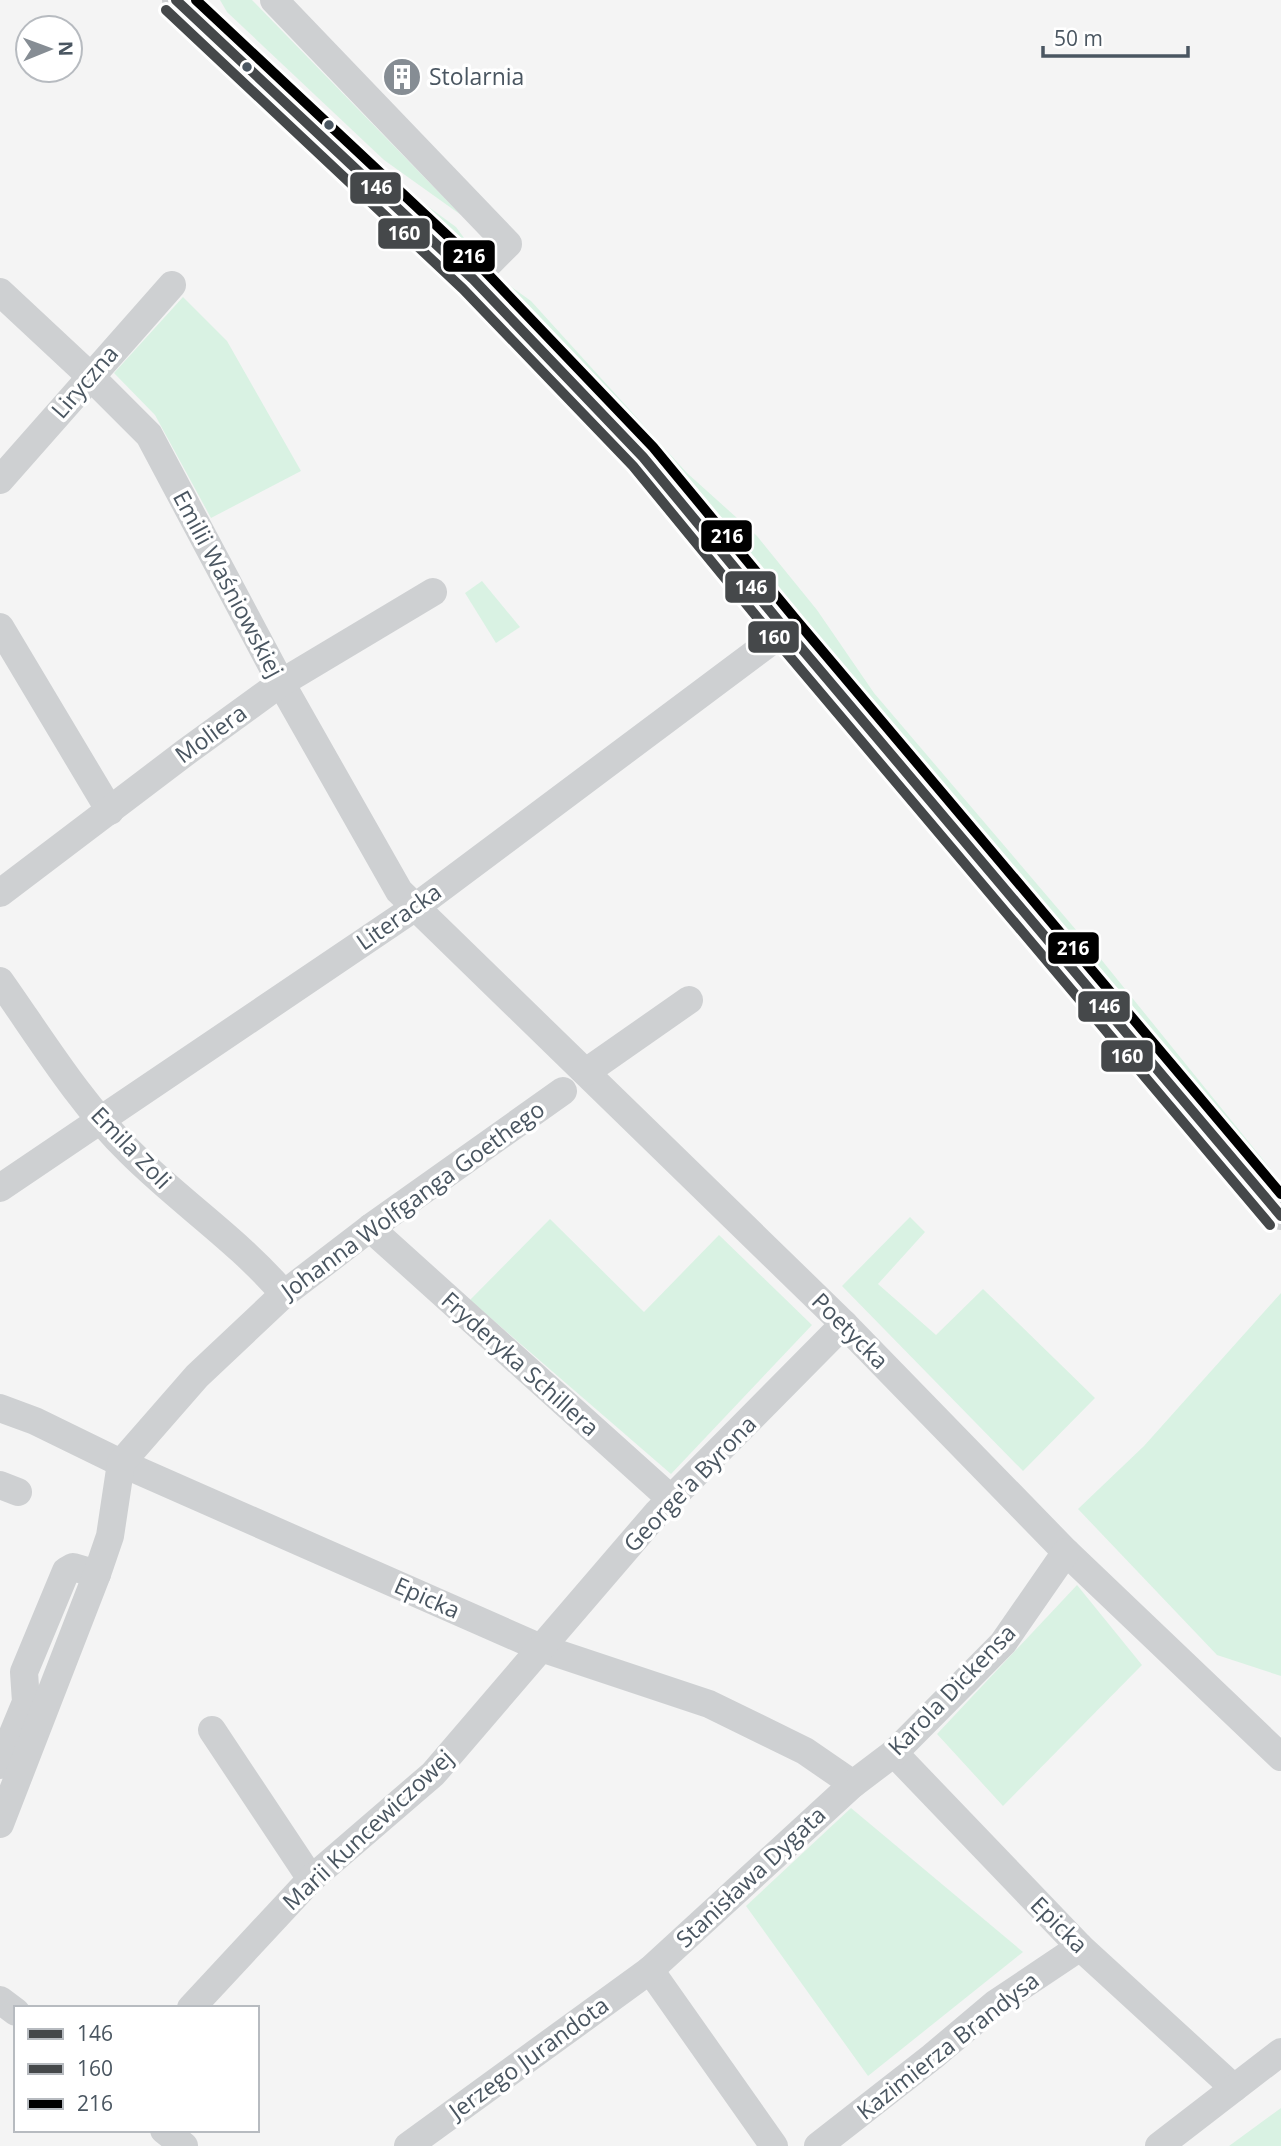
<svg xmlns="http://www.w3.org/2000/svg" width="1281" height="2146" font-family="'Open Sans',sans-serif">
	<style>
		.green { fill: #d9f2e3 }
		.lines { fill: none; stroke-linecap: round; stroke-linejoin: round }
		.minor { stroke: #ced0d2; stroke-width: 28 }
		.bus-1-casing { stroke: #fff; stroke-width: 16 }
		.bus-2-casing { stroke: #fff; stroke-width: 16 }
		.bus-3-casing { stroke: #fff; stroke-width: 16 }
		.bus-1 { stroke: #45484a; stroke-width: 10 }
		.bus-2 { stroke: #45484a; stroke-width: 10 }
		.bus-3 { stroke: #000; stroke-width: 10 }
		.bus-dot { fill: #4a5661; stroke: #fff; stroke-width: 2.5 }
		.labels { text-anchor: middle; stroke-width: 7; stroke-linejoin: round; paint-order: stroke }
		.poi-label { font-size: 23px; fill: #4a5661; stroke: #fff; text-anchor: start }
		.street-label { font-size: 23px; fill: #4a5661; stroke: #fff }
		.line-badge { stroke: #fff; stroke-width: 2.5 }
		.badge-label { font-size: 19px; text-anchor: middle; font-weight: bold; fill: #fff }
	</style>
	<rect width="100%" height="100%" fill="#f4f4f4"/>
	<!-- green -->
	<g class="green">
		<polygon points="220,0 252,0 461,215 384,160 227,12"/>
		<polygon points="199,2 378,170 456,227 478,257 467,259 201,7"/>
		<polygon points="495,275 531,301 687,473 757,536 817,610 874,693 1100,958 1281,1182 1281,1208 495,282"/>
		<polygon points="183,297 227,341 301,471 211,518 155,415 114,373"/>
		<polygon points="482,581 520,627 496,643 465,593"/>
		<polygon points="910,1217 925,1232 878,1284 936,1335 983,1289 1095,1398 1023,1471 842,1286"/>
		<polygon points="550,1219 644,1312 719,1235 812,1325 671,1474 470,1300"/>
		<polygon points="1281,1293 1281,1676 1217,1655 1078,1509 1144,1446"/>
		<polygon points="1077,1585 1142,1665 1003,1806 937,1734"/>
		<polygon points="851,1808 1023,1952 868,2076 746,1906"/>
		<polygon points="1281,2108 1281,2146 1229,2146"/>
	</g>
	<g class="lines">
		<!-- minor -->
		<g class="minor">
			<polyline points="176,0 473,279 643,457 786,630 1281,1216"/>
			<polyline points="274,0 508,244 473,279"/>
			<polyline points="0,292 90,376 149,435 281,683 399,891 844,1324 1066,1552 1281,1757"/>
			<polyline points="0,480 172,285"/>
			<polyline points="0,627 110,811"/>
			<polyline points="0,893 186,752 281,683 433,592"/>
			<path d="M0,981C41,1039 79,1102 130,1152C180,1202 238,1240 284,1294"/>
			<polyline points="586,1072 689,1000"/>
			<polyline points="0,1188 417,906 786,630"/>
			<polyline points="370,1228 671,1499"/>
			<polyline points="0,1408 35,1421 121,1463 541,1648 709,1704 805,1751 853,1784"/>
			<polyline points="0,1485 18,1492"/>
			<polyline points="212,1730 311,1879"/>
			<polyline points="894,1753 1080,1947 1234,2088"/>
			<polyline points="0,1765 26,1702 24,1672 66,1571 73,1567 97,1574"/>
			<polyline points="0,1824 97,1574 110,1536 121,1463 197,1376 284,1294 370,1228 563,1091"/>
			<polyline points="650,1970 774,2146"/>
			<polyline points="0,2000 16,2012"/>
			<polyline points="191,2008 311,1879 433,1774 657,1513 844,1324"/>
			<polyline points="164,2130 184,2146"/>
			<polyline points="408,2146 650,1970 853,1784 894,1753 1003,1643 1066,1552"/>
			<polyline points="818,2146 932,2057 995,2004 1080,1947"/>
			<polyline points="1159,2146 1281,2052"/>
		</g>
		<defs>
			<polyline id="bus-1" points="176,0 473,279 643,457 786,630 1281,1216"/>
			<polyline id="bus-2" points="166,10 463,289 633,466 775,639 1270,1225"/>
			<polyline id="bus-3" points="196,0 483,269 653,447 797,621 1281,1194"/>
		</defs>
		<!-- bus-1 casing -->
		<use href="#bus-1" class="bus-1-casing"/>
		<!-- bus-2 casing -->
		<use href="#bus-2" class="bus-2-casing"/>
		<!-- bus-3 casing -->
		<use href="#bus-3" class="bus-3-casing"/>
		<!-- bus-1 -->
		<use href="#bus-1" class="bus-1"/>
		<!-- bus-2 -->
		<use href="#bus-2" class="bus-2"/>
		<!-- bus-3 -->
		<use href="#bus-3" class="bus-3"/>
	</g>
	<!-- icons -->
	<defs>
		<symbol id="building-disc" viewBox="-11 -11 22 22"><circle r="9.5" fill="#868d94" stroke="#fff"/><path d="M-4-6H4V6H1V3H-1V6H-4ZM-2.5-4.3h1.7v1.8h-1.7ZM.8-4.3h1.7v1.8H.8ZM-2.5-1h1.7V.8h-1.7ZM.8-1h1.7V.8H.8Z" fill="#fff"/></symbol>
	</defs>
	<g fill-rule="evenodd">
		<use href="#building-disc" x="380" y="55" width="44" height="44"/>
	</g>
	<!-- markers -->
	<g class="bus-dot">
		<circle cx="247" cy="67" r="6"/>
		<circle cx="329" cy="125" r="6"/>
	</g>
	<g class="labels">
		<!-- poi labels -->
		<g class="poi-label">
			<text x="429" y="85">Stolarnia</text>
		</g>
		<!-- street labels -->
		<g class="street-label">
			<text transform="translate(85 382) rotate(-49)" y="8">Liryczna</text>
			<text transform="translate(228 584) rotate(62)" y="8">Emilii Waśniowskiej</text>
			<text transform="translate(211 734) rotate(-36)" y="8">Moliera</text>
			<text transform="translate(399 917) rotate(-35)" y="8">Literacka</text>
			<text transform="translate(131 1148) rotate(46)" y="8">Emila Zoli</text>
			<text transform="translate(413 1200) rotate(-36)" y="8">Johanna Wolfganga Goethego</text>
			<text transform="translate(850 1331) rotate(45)" y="8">Poetycka</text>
			<text transform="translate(520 1364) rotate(42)" y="8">Fryderyka Schillera</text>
			<text transform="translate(690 1484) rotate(-46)" y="8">George'a Byrona</text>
			<text transform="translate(427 1598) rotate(24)" y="8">Epicka</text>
			<text transform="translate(952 1690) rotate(-46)" y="8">Karola Dickensa</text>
			<text transform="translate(368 1830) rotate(-43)" y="8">Marii Kuncewiczowej</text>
			<text transform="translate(751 1877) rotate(-43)" y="8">Stanisława Dygata</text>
			<text transform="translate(1059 1925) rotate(45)" y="8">Epicka</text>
			<text transform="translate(948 2046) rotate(-38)" y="8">Kazimierza Brandysa</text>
			<text transform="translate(529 2058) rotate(-36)" y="8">Jerzego Jurandota</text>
		</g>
	</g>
	<g class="line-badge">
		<rect x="349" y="171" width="53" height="34" rx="7" fill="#45484a"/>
		<rect x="377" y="217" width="54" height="33" rx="7" fill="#45484a"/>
		<rect x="442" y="239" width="54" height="34" rx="7" fill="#000"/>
		<rect x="700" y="519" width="53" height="34" rx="7" fill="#000"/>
		<rect x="724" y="570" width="53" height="34" rx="7" fill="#45484a"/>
		<rect x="747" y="620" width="53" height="34" rx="7" fill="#45484a"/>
		<rect x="1047" y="931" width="53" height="34" rx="7" fill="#000"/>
		<rect x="1077" y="990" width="54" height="33" rx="7" fill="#45484a"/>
		<rect x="1100" y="1039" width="54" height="34" rx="7" fill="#45484a"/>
	</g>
	<g class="badge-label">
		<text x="376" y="194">146</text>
		<text x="404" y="240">160</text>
		<text x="469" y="263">216</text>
		<text x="727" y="543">216</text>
		<text x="751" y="594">146</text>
		<text x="774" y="644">160</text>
		<text x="1073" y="955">216</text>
		<text x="1104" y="1013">146</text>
		<text x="1127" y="1063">160</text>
	</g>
	<!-- legend -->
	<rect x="14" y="2006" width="245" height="126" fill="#ffffff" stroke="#b7bbc0" stroke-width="2"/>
	<rect x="28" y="2029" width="35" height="10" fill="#45484a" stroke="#b7bbc0" stroke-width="2"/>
	<text x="77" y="2041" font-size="21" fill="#4a5661">146</text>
	<rect x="28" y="2064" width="35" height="10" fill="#45484a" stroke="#b7bbc0" stroke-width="2"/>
	<text x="77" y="2076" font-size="21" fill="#4a5661">160</text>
	<rect x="28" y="2099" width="35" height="10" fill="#000000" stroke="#b7bbc0" stroke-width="2"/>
	<text x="77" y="2111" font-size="21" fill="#4a5661">216</text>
	<!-- north arrow -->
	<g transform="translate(49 49) rotate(89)"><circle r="33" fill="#ffffff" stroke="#b7bbc0" stroke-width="2"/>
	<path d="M0-5L12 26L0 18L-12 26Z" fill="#868d94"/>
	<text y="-10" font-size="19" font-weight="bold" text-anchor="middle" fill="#4a5661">N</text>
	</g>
	<!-- scale -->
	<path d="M1043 46v10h145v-10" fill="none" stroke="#4a5661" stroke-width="3.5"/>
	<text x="1054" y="46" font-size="21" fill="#4a5661" stroke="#ffffff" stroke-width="5" paint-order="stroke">50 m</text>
</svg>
